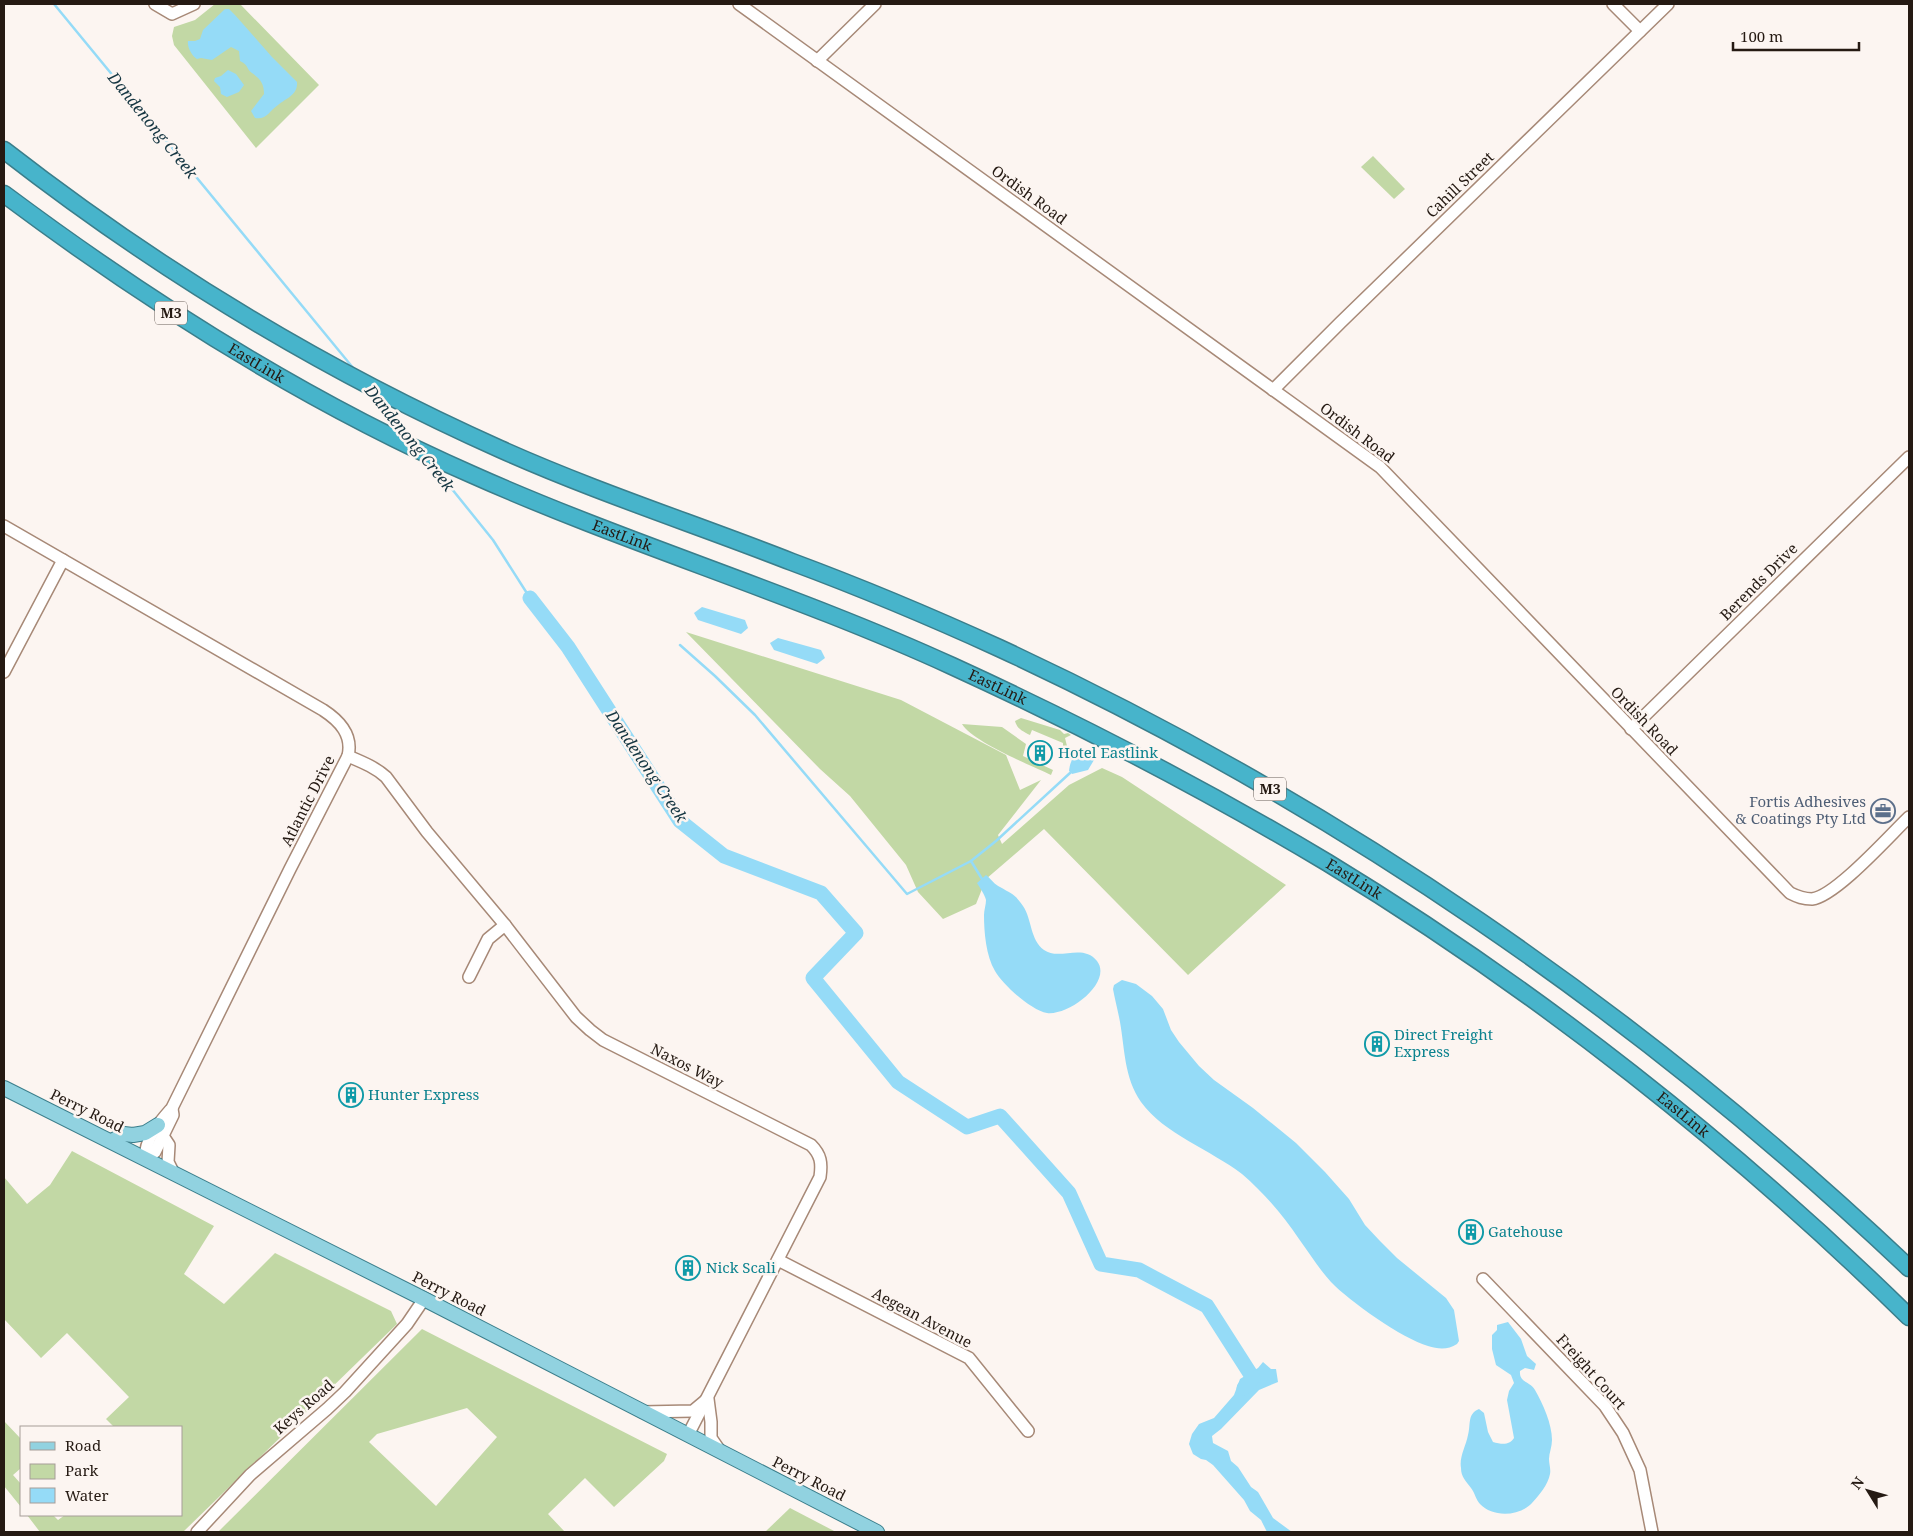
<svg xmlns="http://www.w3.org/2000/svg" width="1913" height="1536" font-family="'Noto Serif',serif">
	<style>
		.green { fill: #c2d8a5; fill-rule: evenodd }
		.water { fill: #95dbf7 }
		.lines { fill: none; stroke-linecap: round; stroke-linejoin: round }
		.stream { stroke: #95dbf7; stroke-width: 2.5 }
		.river { stroke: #95dbf7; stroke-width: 15 }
		.minor-casing { stroke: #a78977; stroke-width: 14 }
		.major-casing { stroke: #3b7e8b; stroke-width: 16 }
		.highway-casing { stroke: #3b7e8b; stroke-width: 19 }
		.minor { stroke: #fff; stroke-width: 11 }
		.major { stroke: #91d2e0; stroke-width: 14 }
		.highway { stroke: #47b4cb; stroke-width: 16 }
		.labels { text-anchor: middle; stroke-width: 5; stroke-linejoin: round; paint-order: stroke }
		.shield { fill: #fcf5f1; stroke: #665c56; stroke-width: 1 }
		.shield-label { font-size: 14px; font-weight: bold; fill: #251a13 }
		.street-label { font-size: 15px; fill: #251a13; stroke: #fcf5f1 }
		.culture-label { font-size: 15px; fill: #0d838f; stroke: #fcf5f1; text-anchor: start }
		.service-label { font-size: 15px; fill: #4e5e75; stroke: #fcf5f1; text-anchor: end }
		.water-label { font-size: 16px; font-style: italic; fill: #153642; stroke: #fcf5f1 }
	</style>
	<rect width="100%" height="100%" fill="#fcf5f1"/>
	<!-- green -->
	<g class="green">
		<polygon points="215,4 240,4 319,85 256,148 174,45 172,36 174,27 195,20"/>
		<polygon points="1373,156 1405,189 1394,199 1361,167"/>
		<polygon points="686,632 901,700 1006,755 1020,790 1041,780 998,835 1002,844 1069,785 1102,768 1122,777 1286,885 1188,975 1044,829 986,879 976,904 943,919 918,892 906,865 850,796 820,769"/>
		<path d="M1021,718L1060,730L1064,734L1068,733L1071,735L1065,738L1067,746L1063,749V743L1032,730L1030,735C1023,731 1017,729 1015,721Z"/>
		<path d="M962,724L1002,727L1026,744L1023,756L1053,770L1051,775C1030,765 973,742 962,724Z"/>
		<polygon points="72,1151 214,1226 184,1274 224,1304 275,1253 391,1311 397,1324 183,1532 40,1532 27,1515 53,1515 58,1520 65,1515 181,1515 181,1427 114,1427 106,1419 129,1397 67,1333 41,1358 4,1319 4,1177 27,1204 50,1185"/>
		<path d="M422,1329L667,1454L664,1461L614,1507L585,1478L548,1514L565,1532H218ZM467,1408L497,1437L436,1506L369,1442L377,1434Z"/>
		<polygon points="4,1421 21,1439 21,1468 13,1475 21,1484 21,1507 4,1486"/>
		<polygon points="790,1508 836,1532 765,1532"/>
	</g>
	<!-- water -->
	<g class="water">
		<path d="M225,9H229L235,15L272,57L297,82C298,95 287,98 278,105C269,111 267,120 255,118L251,111L264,94C264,83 260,79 252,73C246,69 249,65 240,61L239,51L231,47L212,60L201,58L197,59C192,56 187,47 188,41H195L200,39L203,30Z"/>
		<polygon points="228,70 236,74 244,85 239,92 227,97 221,94 220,87 214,81 215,78 221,76"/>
		<polygon points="702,607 745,620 748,628 741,634 698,620 694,613"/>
		<polygon points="778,638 821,650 825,658 817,664 774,650 770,643"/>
		<path d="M1079,751C1087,751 1090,752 1094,760L1088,770L1072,774L1069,771C1070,763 1072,757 1079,751Z"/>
		<path d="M986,875C991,879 995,885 1000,887C1012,894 1015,894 1023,906C1032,919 1030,940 1044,950C1059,961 1083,943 1097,961C1113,982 1069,1016 1047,1013C1031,1010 1003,985 995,971C986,956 984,932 984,915C984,910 986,905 986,900C985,895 980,888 977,883Z"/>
		<path d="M1122,980L1136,984L1152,996L1163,1009L1171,1030L1179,1042L1199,1066L1214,1080L1253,1108L1296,1143L1325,1172L1349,1199L1365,1225L1380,1241L1397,1258L1446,1298L1454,1310L1459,1341L1457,1344C1448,1350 1438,1349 1428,1346C1403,1339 1349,1301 1331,1282C1319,1269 1310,1254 1299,1239C1283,1215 1264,1193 1242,1174C1211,1150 1164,1134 1141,1102C1124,1077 1125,1050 1120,1022C1118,1011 1115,1000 1113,989L1114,985Z"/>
		<path d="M1508,1322L1521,1339L1527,1356L1536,1364L1534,1370L1525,1368L1520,1371C1519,1383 1530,1381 1535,1390C1543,1404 1552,1424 1552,1440C1552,1447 1549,1453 1549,1459C1549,1464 1551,1469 1550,1474C1548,1485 1539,1495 1532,1503C1520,1516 1493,1518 1480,1504C1476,1500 1475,1493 1471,1488C1466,1481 1461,1477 1461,1468C1459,1457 1466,1446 1468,1435C1471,1424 1467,1414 1479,1409L1484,1413L1488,1432L1493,1442C1501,1444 1509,1446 1514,1438L1507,1400L1509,1391L1514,1383L1511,1375L1496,1365L1492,1349V1335L1497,1330V1325Z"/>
		<polygon points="1263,1362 1271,1369 1276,1369 1278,1382 1259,1390 1221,1429 1212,1436 1213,1443 1228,1451 1231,1461 1238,1467 1251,1487 1258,1492 1273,1518 1292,1532 1267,1532 1261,1520 1250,1511 1244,1500 1213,1465 1206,1460 1201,1459 1193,1454 1189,1444 1192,1434 1199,1424 1214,1418 1234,1395 1240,1379 1258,1368"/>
	</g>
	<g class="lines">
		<!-- stream -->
		<g class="stream">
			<polyline points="54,4 354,369"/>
			<polyline points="378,399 410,437"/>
			<polyline points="431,463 493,540 530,598"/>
			<polyline points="680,645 715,676 755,715 907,894 971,861 996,841 1070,773"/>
			<polyline points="971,861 982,879"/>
		</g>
		<!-- river -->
		<polyline class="river" points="530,598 568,647 680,821 724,856 821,893 856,933 813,978 898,1082 967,1127 1000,1116 1069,1193 1101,1264 1139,1270 1207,1306 1253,1378 1244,1388"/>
		<defs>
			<g id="minor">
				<polyline points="155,4 172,14 194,4"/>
				<path d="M739,4L1380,467L1790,893C1798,897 1803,899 1812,899C1836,896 1890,835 1909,817"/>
				<polyline points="1613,4 1640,31"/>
				<polyline points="817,61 875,4"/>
				<polyline points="1273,390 1340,323 1668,4"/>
				<path d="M4,526L323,710C340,721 353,735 348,756L290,869L172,1108C159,1123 145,1138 145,1159"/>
				<polyline points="4,672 63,560"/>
				<polyline points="1631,729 1909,457"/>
				<path d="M348,756C362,762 375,767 386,777L427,832L505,925L576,1017L590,1030L603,1040L811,1145C821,1155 822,1163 820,1177L688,1435"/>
				<polyline points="469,977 488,939 505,925"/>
				<polyline points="163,1136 169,1145 168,1162 174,1174"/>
				<polyline points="145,1159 155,1152 173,1115 172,1109"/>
				<polyline points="778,1260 969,1358 1028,1431"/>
				<polyline points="1483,1279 1605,1406 1623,1433 1640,1470 1652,1532"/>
				<polyline points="708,1399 711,1422 711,1438 720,1451"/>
				<polyline points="642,1412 693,1411 705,1401"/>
				<polyline points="197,1532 250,1475 327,1409 345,1392 407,1324 424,1299"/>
			</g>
			<g id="major">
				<polyline points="4,1088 424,1299 877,1532"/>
				<polyline points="112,1141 124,1134 133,1135 145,1133 158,1125"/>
			</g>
			<g id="highway">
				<path d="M4,150C157,269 323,370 500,449C596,492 695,524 792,562C862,588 931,617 999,648C1334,803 1641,1014 1909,1268"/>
				<path id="s1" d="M4,194C150,303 306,402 473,475C630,545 795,594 952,666C1081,725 1206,790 1328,863C1537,990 1735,1146 1909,1317"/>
			</g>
		</defs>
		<!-- minor casing -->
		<use href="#minor" class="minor-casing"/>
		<!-- major casing -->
		<use href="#major" class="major-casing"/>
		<!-- highway casing -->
		<use href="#highway" class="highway-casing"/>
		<!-- minor -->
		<use href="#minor" class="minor"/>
		<!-- major -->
		<use href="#major" class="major"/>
		<!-- highway -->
		<use href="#highway" class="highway"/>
	</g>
	<!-- icons -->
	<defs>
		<symbol id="building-ring" viewBox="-11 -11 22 22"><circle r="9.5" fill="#fcf5f1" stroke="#0f9aa8" stroke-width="1.5"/><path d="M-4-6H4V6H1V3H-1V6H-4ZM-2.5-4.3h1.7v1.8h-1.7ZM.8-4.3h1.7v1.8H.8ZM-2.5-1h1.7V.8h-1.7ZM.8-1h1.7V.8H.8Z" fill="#0f9aa8"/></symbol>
		<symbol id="office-ring" viewBox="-11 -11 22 22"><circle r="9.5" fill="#fcf5f1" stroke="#5c6f8a" stroke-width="1.5"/><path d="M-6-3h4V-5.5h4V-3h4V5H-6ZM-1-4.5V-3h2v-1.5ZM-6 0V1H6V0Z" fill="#5c6f8a"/></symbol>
	</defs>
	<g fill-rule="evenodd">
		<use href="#building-ring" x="1026" y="739" width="28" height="28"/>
		<use href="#office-ring" x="1869" y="797" width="28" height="28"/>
		<use href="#building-ring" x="1363" y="1030" width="28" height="28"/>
		<use href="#building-ring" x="337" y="1081" width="28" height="28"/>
		<use href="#building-ring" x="1457" y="1218" width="28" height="28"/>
		<use href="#building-ring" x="674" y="1254" width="28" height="28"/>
	</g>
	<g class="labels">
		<!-- shield labels -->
		<g class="shield">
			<rect x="155" y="301.5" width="32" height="23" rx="4"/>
			<rect x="1254" y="777.5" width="32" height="23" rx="4"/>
		</g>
		<g class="shield-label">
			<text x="171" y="318">M3</text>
			<text x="1270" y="794">M3</text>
		</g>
		<!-- street labels -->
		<g class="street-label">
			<text transform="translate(1460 185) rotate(-44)" y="5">Cahill Street</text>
			<text transform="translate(1029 195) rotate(36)" y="5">Ordish Road</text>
			<text dy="5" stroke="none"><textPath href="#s1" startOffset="304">EastLink</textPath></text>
			<text transform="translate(1357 433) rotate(37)" y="5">Ordish Road</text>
			<text dy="5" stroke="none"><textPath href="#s1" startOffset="709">EastLink</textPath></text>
			<text transform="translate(1759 582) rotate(-45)" y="5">Berends Drive</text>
			<text dy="5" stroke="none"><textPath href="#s1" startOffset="1114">EastLink</textPath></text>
			<text transform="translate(1644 721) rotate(46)" y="5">Ordish Road</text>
			<text transform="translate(308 801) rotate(-63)" y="5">Atlantic Drive</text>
			<text dy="5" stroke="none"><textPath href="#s1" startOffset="1519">EastLink</textPath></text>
			<text transform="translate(687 1066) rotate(27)" y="5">Naxos Way</text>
			<text transform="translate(87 1111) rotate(26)" y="5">Perry Road</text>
			<text dy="5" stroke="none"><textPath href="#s1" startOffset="1924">EastLink</textPath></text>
			<text transform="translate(449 1294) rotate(27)" y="5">Perry Road</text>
			<text transform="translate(922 1318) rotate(28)" y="5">Aegean Avenue</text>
			<text transform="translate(1591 1372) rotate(48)" y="5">Freight Court</text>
			<text transform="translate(304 1407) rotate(-41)" y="5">Keys Road</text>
			<text transform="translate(809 1479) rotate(27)" y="5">Perry Road</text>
		</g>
		<!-- culture labels -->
		<g class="culture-label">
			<text x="1058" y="758">Hotel Eastlink</text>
			<text x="1394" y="1040">Direct Freight<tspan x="1394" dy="17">Express</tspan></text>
			<text x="368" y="1100">Hunter Express</text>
			<text x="1488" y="1237">Gatehouse</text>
			<text x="706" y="1273">Nick Scali</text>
		</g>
		<!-- service labels -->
		<g class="service-label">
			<text x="1866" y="807">Fortis Adhesives<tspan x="1866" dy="17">&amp; Coatings Pty Ltd</tspan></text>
		</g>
		<!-- water labels -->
		<g class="water-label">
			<text transform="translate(153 125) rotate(51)" y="6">Dandenong Creek</text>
			<text transform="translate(410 438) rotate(51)" y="6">Dandenong Creek</text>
			<text transform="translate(647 766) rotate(56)" y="6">Dandenong Creek</text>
		</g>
	</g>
	<!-- border -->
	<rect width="1913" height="1536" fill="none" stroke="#251a13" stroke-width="10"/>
	<!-- legend -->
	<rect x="20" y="1426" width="162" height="90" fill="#fcf5f1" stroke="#a69d98"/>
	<rect x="30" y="1442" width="25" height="8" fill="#91d2e0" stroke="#a69d98"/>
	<text x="65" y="1451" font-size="15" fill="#251a13">Road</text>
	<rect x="30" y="1464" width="25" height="15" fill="#c2d8a5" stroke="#a69d98"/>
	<text x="65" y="1476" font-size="15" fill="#251a13">Park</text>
	<rect x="30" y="1488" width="25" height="15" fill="#95dbf7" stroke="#a69d98"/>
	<text x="65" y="1501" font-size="15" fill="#251a13">Water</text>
	<!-- north arrow -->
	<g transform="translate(1868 1491) rotate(307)" stroke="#fcf5f1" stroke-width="4" paint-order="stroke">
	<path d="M0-4L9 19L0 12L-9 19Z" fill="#251a13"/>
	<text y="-8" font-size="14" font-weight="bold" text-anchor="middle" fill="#251a13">N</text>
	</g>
	<!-- scale -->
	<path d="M1733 42v8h126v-8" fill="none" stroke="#251a13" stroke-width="2.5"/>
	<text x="1740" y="42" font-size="15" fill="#251a13" stroke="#fcf5f1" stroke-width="4" paint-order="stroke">100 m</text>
</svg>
